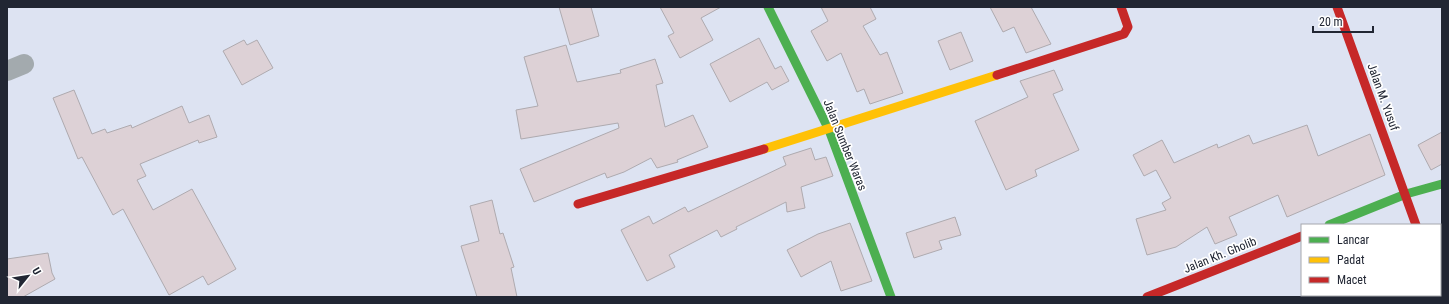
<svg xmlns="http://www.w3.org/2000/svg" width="1449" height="304" font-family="'Roboto Condensed',sans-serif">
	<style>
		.building { fill: #ddd1d6; stroke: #aeaaaf }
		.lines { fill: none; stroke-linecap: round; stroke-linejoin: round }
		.street { stroke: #a3aaae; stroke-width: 20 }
		.fast { stroke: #4caf50; stroke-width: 9 }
		.slow { stroke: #ffc107; stroke-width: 9 }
		.jam { stroke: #c62828; stroke-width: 9 }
		.labels { text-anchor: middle; stroke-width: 3.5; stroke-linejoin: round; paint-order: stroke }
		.street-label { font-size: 12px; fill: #212633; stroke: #fff }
	</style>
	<rect width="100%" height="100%" fill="#dde3f2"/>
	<!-- building -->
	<g class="building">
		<polygon points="559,7 591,7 599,36 570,45"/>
		<polygon points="660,7 721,7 701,18 713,40 680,58 668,36 674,33"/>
		<polygon points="821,7 870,7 876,19 863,26 880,55 887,52 903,93 870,104 864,89 857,92 841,53 827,61 811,31 828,21"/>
		<polygon points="990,7 1031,7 1051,44 1026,53 1014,27 1003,32"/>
		<polygon points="961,32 973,61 950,70 938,41"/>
		<polygon points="759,38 775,69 781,66 789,81 772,90 767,82 730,102 710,64"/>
		<polygon points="244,40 247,45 257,40 273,68 242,85 223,51"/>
		<polygon points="566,45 577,82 621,73 620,70 655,59 663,83 656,85 665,127 693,115 708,147 677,160 678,162 657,168 651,158 624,172 607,178 605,173 534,202 520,169 619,128 618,123 521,139 516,110 538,106 524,57"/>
		<polygon points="1054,70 1063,90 1053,94 1079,150 1035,170 1037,176 1006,190 975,121 1028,97 1020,81"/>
		<polygon points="74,90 92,134 105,129 107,133 131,125 132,128 182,106 189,123 209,115 217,137 199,143 198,140 140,164 146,176 137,180 153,210 192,189 236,269 208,285 203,276 169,295 123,209 113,215 82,157 78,159 53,98"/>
		<polygon points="1307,125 1318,156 1370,134 1385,175 1287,217 1278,195 1229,217 1237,235 1215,244 1207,227 1176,247 1147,255 1136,219 1166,210 1162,203 1171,198 1156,170 1144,176 1133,155 1162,140 1174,163 1217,144 1218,148 1249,135 1253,144"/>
		<polygon points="1442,132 1442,164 1431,170 1418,145"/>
		<polygon points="811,148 815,160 826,157 833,176 801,187 805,208 787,212 786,202 736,227 737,229 721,237 717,230 669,255 675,267 647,281 621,230 649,216 653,224 685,207 688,212 786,165 783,157"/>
		<polygon points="492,200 500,234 503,233 514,267 511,268 517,297 477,297 461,246 479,241 470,206"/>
		<polygon points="955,217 961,235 939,241 942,249 914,258 906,233"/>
		<polygon points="850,223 872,281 841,291 831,261 801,277 787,250 818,234"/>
		<polygon points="48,253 52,273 55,279 23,297 7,297 7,259"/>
	</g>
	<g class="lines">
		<!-- street -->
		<polyline class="street" points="7,71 24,64"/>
		<!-- fast -->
		<g class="fast">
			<polyline points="768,7 829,130 891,297"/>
			<polyline points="1329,225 1406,194 1442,184"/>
		</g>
		<!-- slow -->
		<g class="slow">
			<polyline points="764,149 997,75"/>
			<polyline points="1438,295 1438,297"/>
		</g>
		<!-- jam -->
		<g class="jam">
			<polyline points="1337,7 1416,225"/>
			<polyline points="997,75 1124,34 1128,27 1121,7"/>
			<polyline points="578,204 764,149"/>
			<polyline points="1147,297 1302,236"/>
		</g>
	</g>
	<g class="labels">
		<!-- street labels -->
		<g class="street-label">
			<text transform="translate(1383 97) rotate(70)" y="4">Jalan M. Yusuf</text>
			<text transform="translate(845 145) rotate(68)" y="4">Jalan Sumber Waras</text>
			<text transform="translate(1220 255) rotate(-22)" y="4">Jalan Kh. Gholib</text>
		</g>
	</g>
	<!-- border -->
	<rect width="1449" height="304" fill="none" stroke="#212633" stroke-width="16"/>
	<!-- legend -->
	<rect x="1301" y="224" width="140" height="72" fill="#ffffff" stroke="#a6a8ad"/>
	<rect x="1309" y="237" width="20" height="6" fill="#4caf50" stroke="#a6a8ad"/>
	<text x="1337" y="244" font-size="12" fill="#212633">Lancar</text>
	<rect x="1309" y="257" width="20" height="6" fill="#ffc107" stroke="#a6a8ad"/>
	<text x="1337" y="264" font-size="12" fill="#212633">Padat</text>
	<rect x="1309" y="277" width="20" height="6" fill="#c62828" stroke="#a6a8ad"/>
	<text x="1337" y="284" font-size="12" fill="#212633">Macet</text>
	<!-- north arrow -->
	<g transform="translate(28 276) rotate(60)" stroke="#ffffff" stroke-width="3" paint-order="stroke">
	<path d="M0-3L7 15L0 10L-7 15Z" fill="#212633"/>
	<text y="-6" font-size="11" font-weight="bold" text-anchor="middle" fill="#212633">U</text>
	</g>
	<!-- scale -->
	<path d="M1313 26v6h60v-6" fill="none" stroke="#212633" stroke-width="2"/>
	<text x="1319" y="26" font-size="12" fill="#212633" stroke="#ffffff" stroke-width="3" paint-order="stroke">20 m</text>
</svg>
